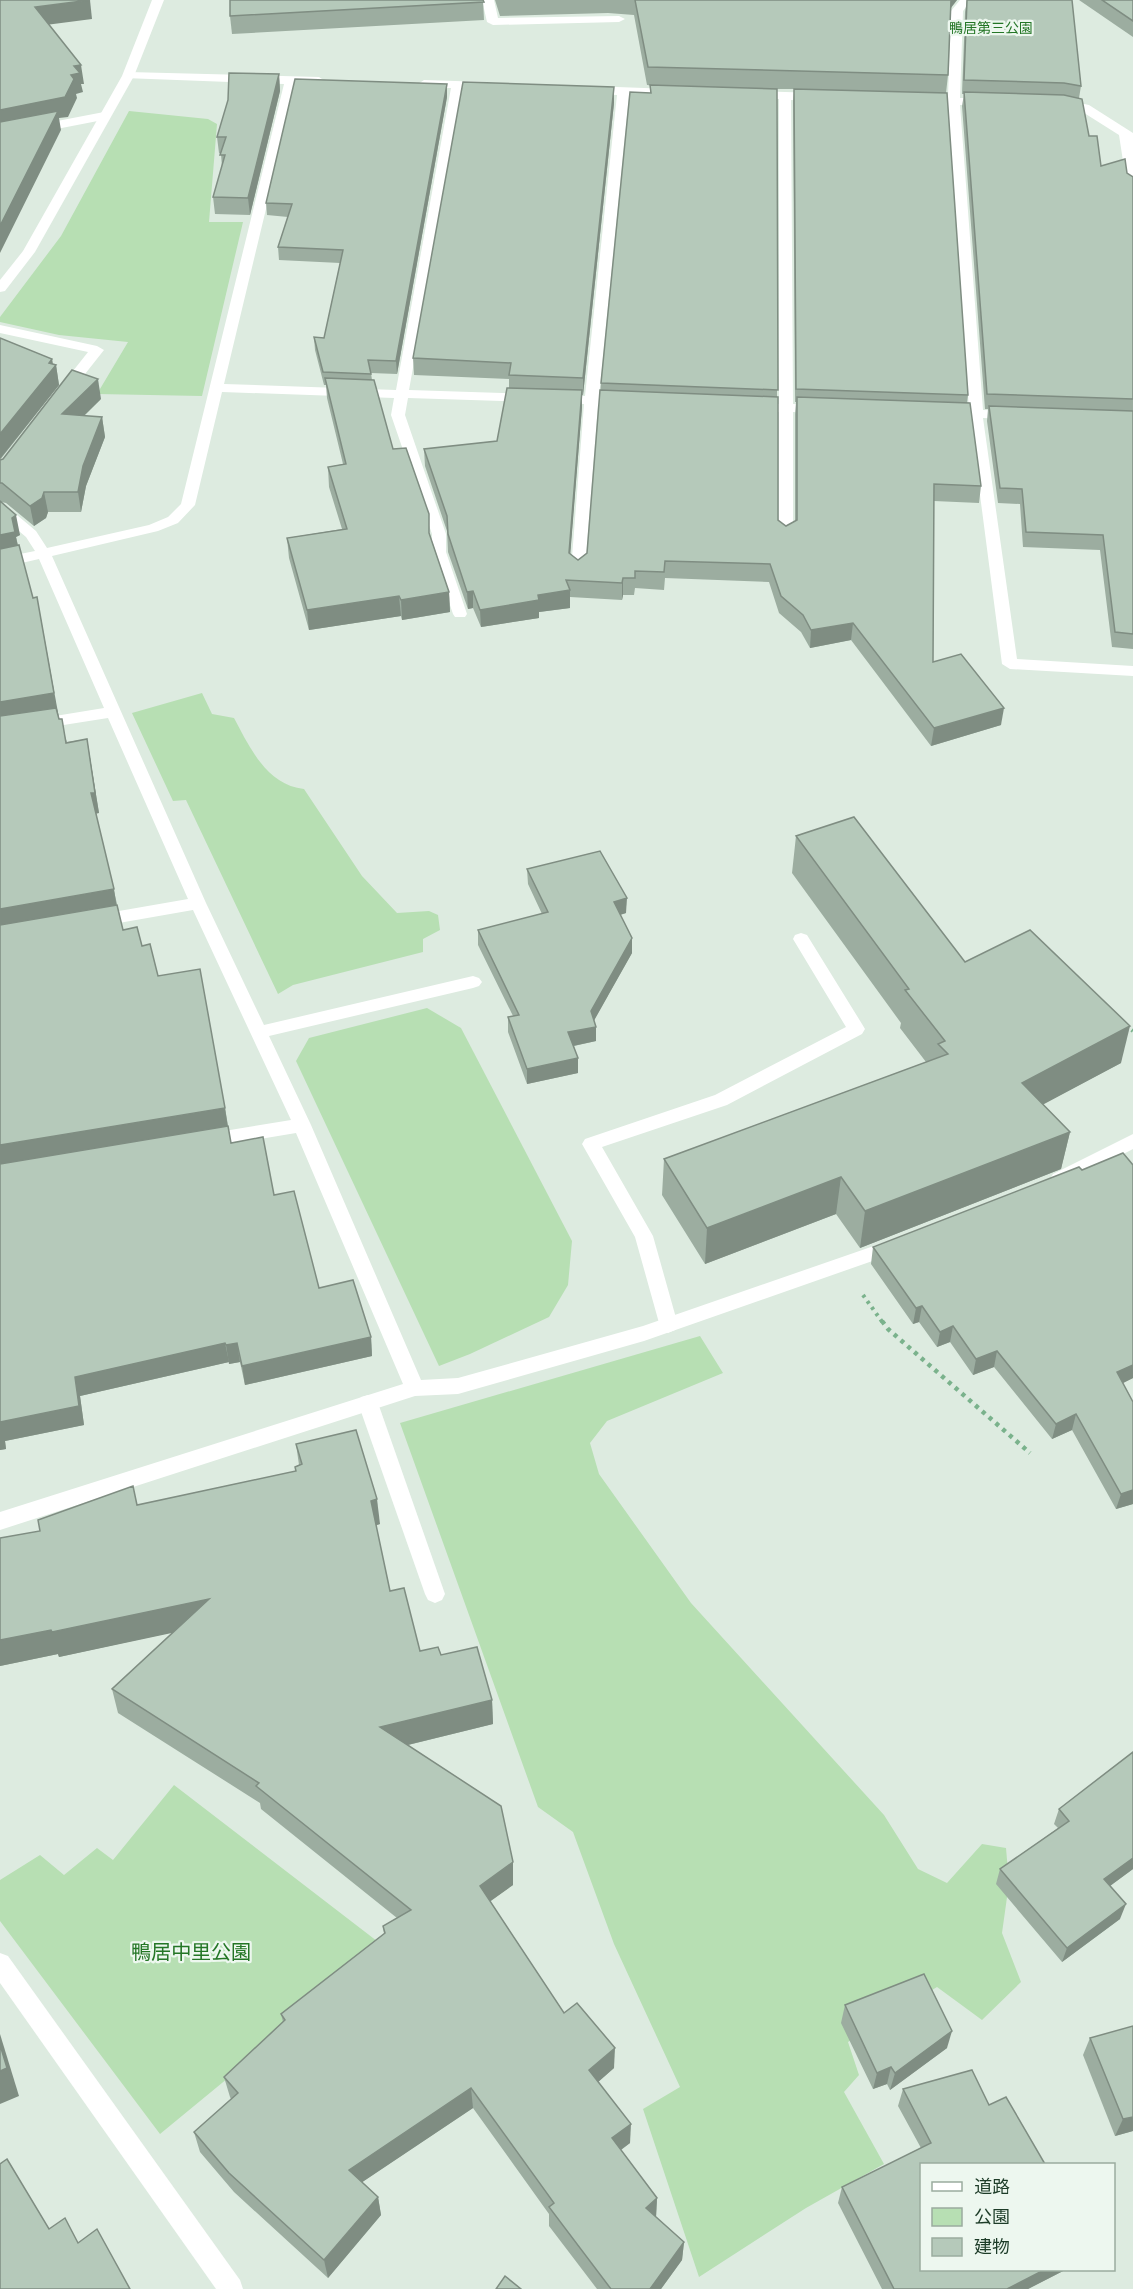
<svg xmlns="http://www.w3.org/2000/svg" width="1133" height="2289" font-family="Lato,'Noto Sans JP',sans-serif">
	<style>
		.green { fill: #b7dfb3 }
		.lines { fill: none; stroke-linecap: round; stroke-linejoin: round }
		.path-far1 { stroke: #7ab28c; stroke-width: 4; stroke-dasharray: 3 4.5; stroke-linecap: butt }
		.path { stroke: #7ab28c; stroke-width: 4.5; stroke-dasharray: 4 5; stroke-linecap: butt }
		.service { fill: #fff; fill-rule: evenodd }
		.minor { fill: #fff; fill-rule: evenodd }
		.tertiary { fill: #fff; fill-rule: evenodd }
		.wall { fill: #9cada0; fill-rule: evenodd }
		.shaded-wall { fill: #7f8d82 }
		.building { fill: #b5c9ba; stroke: #7f8d82; stroke-width: 1.5 }
		.labels { text-anchor: middle; stroke-width: 4.5; stroke-linejoin: round; paint-order: stroke }
		.far-park-label { font-size: 14px; fill: #247626; stroke: #edf7ef }
		.near-park-label { font-size: 20px; fill: #247626; stroke: #edf7ef }
	</style>
	<rect width="100%" height="100%" fill="#ddebe0"/>
	<!-- green -->
	<g class="green">
		<polygon points="129,111 208,119 217,124 209,222 243,222 202,396 97,394 128,342 59,335 0,322 0,317 61,236"/>
		<path d="M202,693L212,714L234,718C250,748 267,785 304,789L362,876L397,913L429,911L438,915L440,930L423,939V952L293,985L278,994L186,800L173,801L132,713Z"/>
		<polygon points="427,1008 461,1028 572,1241 568,1285 549,1317 470,1354 439,1366 296,1061 309,1038"/>
		<polygon points="700,1336 723,1373 607,1421 590,1443 599,1474 691,1603 884,1815 918,1869 947,1883 982,1844 1006,1848 1009,1883 1002,1933 1021,1982 982,2020 937,1987 848,2042 859,2075 844,2092 884,2164 806,2208 699,2277 643,2109 680,2087 614,1944 573,1832 538,1807 400,1423"/>
		<polygon points="174,1785 386,1948 160,2134 0,1921 0,1880 40,1855 64,1875 97,1848 113,1860"/>
	</g>
	<g class="lines">
		<!-- path-far1 -->
		<g class="path-far1">
			<polyline points="1126,1025 1133,1031"/>
			<polyline points="863,1295 883,1323"/>
		</g>
		<!-- path -->
		<polyline class="path" points="882,1321 888,1329 1030,1453"/>
		<!-- service -->
		<g class="service">
			<polygon points="482,0 494,0 498,18 619,16 625,19 619,22 493,25 487,22"/>
			<polygon points="801,933 807,935 862,1024 865,1029 862,1034 727,1105 602,1147 653,1236 678,1325 675,1330 668,1333 661,1330 635,1237 582,1144 585,1139 715,1095 846,1027 793,939 795,935"/>
			<polygon points="368,1395 375,1397 378,1403 445,1594 442,1600 435,1603 428,1600 425,1594 358,1403 361,1397"/>
		</g>
		<!-- minor -->
		<g class="minor">
			<polygon points="960,0 972,0 963,11 960,98 987,98 993,102 987,106 960,105 983,410 1011,411 1018,415 1011,419 983,418 1017,659 1133,666 1133,676 1010,669 1002,664 970,418 949,417 942,413 949,409 969,410 948,104 925,104 919,100 925,96 948,97 951,11"/>
			<polygon points="128,72 319,77 325,81 319,85 296,84 224,384 396,390 451,88 424,88 418,84 424,80 486,82 492,86 486,90 463,89 409,390 529,394 536,398 529,402 408,398 405,415 446,534 446,552 467,614 465,617 455,617 453,614 432,552 432,534 391,415 394,398 222,392 195,505 178,523 158,531 52,556 206,903 264,1025 473,976 479,978 482,982 479,986 473,988 269,1036 311,1125 421,1380 458,1378 643,1326 894,1239 901,1241 903,1246 901,1251 644,1341 458,1394 415,1396 0,1530 0,1512 403,1384 296,1133 206,1148 200,1146 197,1141 200,1136 206,1134 291,1120 193,910 96,927 90,925 88,921 90,917 96,915 188,899 108,718 0,735 0,725 104,708 39,559 0,568 0,558 35,551 26,537 0,515 0,504 5,505 36,531 47,548 149,525 168,517 181,504 284,84 124,78 124,74"/>
			<polygon points="589,86 672,89 678,93 672,97 629,95 599,397 625,398 632,402 625,406 598,405 585,570 578,575 571,570 584,404 559,403 552,399 559,395 585,396 617,95 585,93 583,90"/>
			<polygon points="754,91 816,93 822,97 816,101 791,100 793,404 819,405 826,409 819,413 793,412 793,537 786,541 779,537 779,412 754,411 747,407 754,403 779,404 779,99 750,98 748,95"/>
			<polygon points="1060,99 1089,105 1133,133 1133,191 1127,187 1119,135 1081,111 1056,106 1054,103"/>
			<polygon points="104,112 108,113 108,119 0,140 0,132"/>
			<polygon points="0,325 97,346 104,350 70,393 65,394 58,390 88,352 0,333"/>
			<polygon points="1133,1134 1133,1149 1065,1184 1059,1186 1053,1184 1050,1179 1053,1174"/>
			<polygon points="0,1953 8,1956 240,2280 243,2289 216,2289 0,1983"/>
		</g>
		<!-- tertiary -->
		<polygon class="tertiary" points="152,0 164,0 134,76 35,252 5,291 0,292 0,280 23,251 122,76"/>
	</g>
	<!-- wall -->
	<g class="wall">
		<polygon points="483,0 484,20 232,34 230,16"/>
		<path d="M495,0H957L951,8L948,75L946,93L968,395L967,403L981,486L979,503L934,501L933,662L1001,725L931,746L851,640L810,648L801,632L779,613L769,582L665,578L664,590L635,588L634,595H623L622,600L570,597V608L539,612V618L481,627L473,608L468,609L448,552L447,531L425,466L424,449L497,441L509,388V379L414,375L413,358L614,103L583,395H582V407L570,554L578,560L587,553L601,383L650,93V85L713,87L647,85L634,15L608,13L500,16ZM777,89H794L793,101L795,402H796L795,414V521L786,526L778,520L777,397Z"/>
		<polygon points="967,0 1081,86 1079,98 1089,136 1101,166 1127,173 1133,177 1133,649 1112,647 1100,550 1023,547 1020,504 998,503 987,421 988,409 985,409 962,106 964,94 962,94 965,12"/>
		<polygon points="1079,0 1133,0 1133,37"/>
		<polygon points="279,74 280,91 250,215 215,214 213,197 222,167 221,154 219,153 217,137"/>
		<polygon points="447,97 397,374 371,373 372,380 393,449 430,535 449,592 450,612 402,620 401,616 309,630 289,558 287,538 342,529 329,487 328,467 343,464 327,398 326,385 324,385 315,350 314,337 324,338 340,263 279,260 278,247 288,217 267,215 266,203"/>
		<polygon points="0,338 52,359 53,364 56,365 59,385 0,460 3,459 101,399 84,416 102,417 105,437 86,486 81,512 48,512 46,518 34,526 6,503 1,502 20,535 16,537 18,545 59,719 67,742 87,739 99,813 96,813 123,930 142,946 225,1108 231,1143 274,1195 319,1288 371,1337 372,1356 245,1385 240,1362 229,1364 229,1362 80,1396 84,1425 5,1441 6,1449 0,1450"/>
		<polygon points="796,836 965,962 1121,1063 1043,1104 1070,1132 1061,1169 860,1248 836,1214 705,1264 662,1195 664,1159 926,1062 900,1028 901,1023 792,873"/>
		<polygon points="527,869 626,913 620,915 632,953 594,1020 596,1027 596,1041 574,1046 578,1073 527,1084 508,1032 508,1017 513,1016 478,945 478,930 542,914 528,884"/>
		<polygon points="1133,1165 1133,1378 1123,1383 1133,1402 1133,1504 1116,1509 1072,1430 1052,1439 994,1367 973,1375 950,1342 937,1347 919,1322 913,1324 871,1264 873,1247 1082,1170"/>
		<polygon points="296,1444 380,1524 376,1525 390,1591 420,1651 441,1655 492,1700 493,1724 408,1745 513,1885 490,1901 564,2013 614,2068 598,2082 630,2143 621,2150 657,2198 656,2217 684,2242 682,2260 661,2289 597,2289 549,2226 549,2214 473,2108 362,2182 378,2197 381,2215 328,2278 234,2192 200,2152 194,2132 231,2099 230,2097 224,2077 283,2022 281,2014 384,1934 383,1926 397,1918 261,1809 260,1803 118,1713 112,1689 173,1632 59,1657 58,1654 0,1666 0,1538 40,1531 137,1505 296,1471 295,1467 299,1465"/>
		<polygon points="1133,1752 1133,1869 1110,1886 1120,1919 1062,1962 996,1884 1000,1869 1058,1828 1054,1824 1059,1809"/>
		<polygon points="845,2005 947,2048 890,2090 887,2084 873,2089 841,2023"/>
		<polygon points="1090,2038 1133,2131 1115,2136 1083,2055"/>
		<polygon points="903,2089 989,2105 921,2270 1065,2270 1028,2289 882,2289 838,2203 842,2187 921,2148 898,2106"/>
	</g>
	<!-- shaded-wall -->
	<g class="shaded-wall">
		<polygon points="90,0 92,19 38,26 35,7"/>
		<polygon points="950,0 957,0 949,10"/>
		<polygon points="81,65 84,84 81,84 83,92 76,94 77,98 68,117 59,118 61,130 0,253 0,110 71,75 74,66"/>
		<polygon points="279,74 280,91 250,215 248,198"/>
		<polygon points="447,84 447,97 397,374 396,361"/>
		<polygon points="614,87 614,103 583,395 583,378"/>
		<polygon points="52,359 53,367 56,365 59,385 0,459 0,462 0,434"/>
		<polygon points="98,379 101,399 65,434 62,414"/>
		<polygon points="582,390 582,407 569,570 569,553"/>
		<polygon points="102,417 105,437 86,486 81,512 78,492 83,466"/>
		<polygon points="44,492 48,512 46,518 34,526 30,506"/>
		<polygon points="16,515 20,535 16,537 19,552 0,556 0,535 12,518"/>
		<polygon points="623,578 623,595 622,600 622,583"/>
		<polygon points="570,590 570,608 539,612 539,618 481,627 480,610 538,595"/>
		<polygon points="473,591 473,608 468,609 467,592"/>
		<polygon points="449,592 450,612 402,620 401,600"/>
		<polygon points="399,596 401,616 309,630 307,610"/>
		<polygon points="37,597 63,740 0,723 0,702"/>
		<polygon points="853,623 851,640 810,648 811,630"/>
		<polygon points="1004,708 1001,725 931,746 934,728"/>
		<polygon points="87,739 99,813 95,814 91,793"/>
		<polygon points="114,889 117,909 0,930 0,909"/>
		<polygon points="627,898 626,913 613,917 614,902"/>
		<polygon points="632,938 632,953 591,1026 591,1011"/>
		<polygon points="1130,1026 1121,1063 1014,1120 1022,1083"/>
		<polygon points="596,1027 596,1041 568,1047 568,1032"/>
		<polygon points="578,1058 578,1073 527,1084 527,1069"/>
		<polygon points="225,1108 228,1128 0,1166 0,1145"/>
		<polygon points="1070,1132 1061,1169 860,1248 865,1211"/>
		<polygon points="841,1177 836,1214 705,1264 707,1228"/>
		<polygon points="922,1306 919,1322 913,1324 916,1308"/>
		<polygon points="953,1326 950,1342 937,1347 940,1332"/>
		<polygon points="371,1337 372,1356 245,1385 242,1366"/>
		<polygon points="225,1343 229,1362 80,1396 84,1425 5,1441 6,1449 0,1450 0,1422 75,1377"/>
		<polygon points="237,1343 240,1362 229,1364 226,1345"/>
		<polygon points="997,1351 994,1367 973,1375 976,1359"/>
		<polygon points="1133,1365 1133,1378 1113,1388 1117,1372"/>
		<polygon points="1076,1414 1072,1430 1052,1439 1056,1424"/>
		<polygon points="1133,1490 1133,1504 1116,1509 1121,1494"/>
		<polygon points="377,1499 380,1524 374,1526 371,1501"/>
		<polygon points="209,1599 214,1624 59,1657 58,1654 0,1666 0,1640"/>
		<polygon points="492,1700 493,1724 383,1751 380,1727"/>
		<polygon points="1133,1858 1133,1869 1099,1894 1104,1879"/>
		<polygon points="513,1862 513,1885 481,1908 480,1886"/>
		<polygon points="1126,1904 1120,1919 1062,1962 1067,1948"/>
		<polygon points="952,2031 947,2048 890,2090 895,2073"/>
		<polygon points="0,2034 19,2096 0,2104"/>
		<polygon points="615,2048 614,2068 589,2090 589,2070"/>
		<polygon points="891,2067 887,2084 873,2089 877,2073"/>
		<polygon points="471,2088 473,2108 352,2189 349,2170"/>
		<polygon points="1133,2117 1133,2131 1115,2136 1123,2119"/>
		<polygon points="631,2124 630,2143 611,2157 612,2138"/>
		<polygon points="378,2197 381,2215 328,2278 324,2260"/>
		<polygon points="657,2198 656,2217 646,2208"/>
		<polygon points="684,2242 682,2260 661,2289 650,2289"/>
		<polygon points="1044,2270 1065,2270 1028,2289 1007,2289"/>
	</g>
	<!-- building -->
	<g class="building">
		<polygon points="0,0 90,0 35,7 81,65 74,66 80,73 71,75 74,79 65,97 0,110"/>
		<polygon points="230,0 483,0 484,2 230,16"/>
		<polygon points="635,0 951,0 948,75 648,67"/>
		<polygon points="967,0 1072,0 1081,86 1064,83 964,80"/>
		<polygon points="1102,0 1133,0 1133,21"/>
		<polygon points="229,73 279,74 248,198 213,197 225,155 220,155 226,137 217,137 228,100"/>
		<polygon points="295,79 447,84 396,361 368,360 371,374 323,372 314,337 324,338 343,250 278,247 292,204 266,203"/>
		<polygon points="463,82 614,87 583,378 509,375 511,363 413,358"/>
		<polygon points="650,85 777,89 778,390 601,383 630,92 651,93"/>
		<polygon points="794,89 947,93 968,395 796,389"/>
		<polygon points="964,92 1064,95 1082,99 1089,136 1097,136 1101,166 1125,159 1127,173 1133,177 1133,399 987,394"/>
		<polygon points="58,111 0,226 0,122"/>
		<polygon points="0,338 52,359 49,363 56,365 0,434"/>
		<polygon points="72,370 98,379 62,414 102,417 83,466 78,492 44,492 42,498 30,506 2,483 0,483 0,460 3,459"/>
		<polygon points="325,378 374,380 393,449 406,448 429,514 429,533 449,592 401,600 399,596 307,610 287,538 347,529 328,467 346,464"/>
		<polygon points="507,388 582,390 569,553 578,560 587,553 600,390 778,397 778,520 786,526 797,520 797,397 970,403 981,486 934,484 933,662 961,654 1004,708 934,728 853,623 811,630 803,615 781,596 770,564 665,561 664,572 635,571 635,578 623,578 622,583 566,580 570,590 538,595 539,600 480,610 473,591 467,592 448,534 447,516 424,449 497,441"/>
		<polygon points="989,406 1133,411 1133,634 1115,632 1103,535 1026,532 1022,489 1000,488"/>
		<polygon points="0,501 16,515 12,518 15,532 0,535"/>
		<polygon points="19,545 33,598 37,597 54,693 0,702 0,549"/>
		<polygon points="56,708 59,719 62,719 66,743 87,739 95,793 91,793 114,889 0,909 0,716"/>
		<polygon points="854,817 965,962 1030,930 1130,1026 1022,1083 1070,1132 865,1211 841,1177 707,1228 664,1159 948,1054 938,1044 945,1041 905,990 909,989 796,836"/>
		<polygon points="600,851 627,898 614,902 632,938 591,1011 596,1027 568,1032 578,1058 527,1069 508,1017 519,1015 478,930 548,912 527,869"/>
		<polygon points="117,905 123,930 137,927 142,946 150,944 158,976 200,969 225,1108 0,1145 0,925"/>
		<polygon points="228,1126 231,1143 263,1137 274,1195 294,1191 319,1288 353,1280 371,1337 242,1366 237,1343 226,1345 225,1343 75,1377 79,1406 0,1422 0,1164"/>
		<polygon points="1123,1153 1133,1165 1133,1365 1117,1372 1133,1402 1133,1490 1121,1494 1076,1414 1056,1424 997,1351 976,1359 953,1326 940,1332 922,1306 916,1308 873,1247 1079,1167 1082,1170"/>
		<polygon points="356,1430 377,1499 371,1501 390,1591 404,1588 420,1651 438,1647 441,1655 477,1647 492,1700 380,1727 501,1806 513,1862 480,1886 564,2013 577,2003 615,2048 589,2070 631,2124 612,2138 657,2198 646,2208 684,2242 650,2289 611,2289 549,2207 554,2203 471,2088 349,2170 378,2197 324,2260 229,2173 194,2132 238,2093 224,2077 285,2020 281,2014 385,1933 383,1926 411,1910 256,1786 259,1783 112,1689 209,1599 52,1632 51,1630 0,1640 0,1538 40,1531 38,1520 133,1486 137,1505 296,1471 295,1467 302,1464 296,1444"/>
		<polygon points="1133,1752 1133,1858 1104,1879 1126,1904 1067,1948 1000,1869 1069,1821 1059,1809"/>
		<polygon points="924,1974 952,2031 895,2073 891,2067 877,2073 845,2005"/>
		<polygon points="1133,2026 1133,2117 1123,2119 1090,2038"/>
		<polygon points="0,2045 7,2068 0,2071"/>
		<polygon points="972,2070 989,2105 1006,2097 1045,2164 921,2164 921,2270 1044,2270 1007,2289 894,2289 842,2187 931,2143 903,2089"/>
		<polygon points="7,2159 49,2229 65,2218 78,2243 97,2229 130,2289 0,2289 0,2164"/>
		<polygon points="505,2276 521,2289 496,2289"/>
	</g>
	<g class="labels">
		<!-- far-park labels -->
		<g class="far-park-label">
			<text x="991" y="33">鴨居第三公園</text>
		</g>
		<!-- near-park labels -->
		<g class="near-park-label">
			<text x="191" y="1959">鴨居中里公園</text>
		</g>
	</g>
	<!-- legend -->
	<rect x="920" y="2163" width="195" height="108" fill="#edf7ef" stroke="#9aac9f" stroke-width="1.5"/>
	<rect x="932" y="2182" width="30" height="9" fill="#ffffff" stroke="#9aac9f" stroke-width="1.5"/>
	<text x="974" y="2193" font-size="18" fill="#1d3c28">道路</text>
	<rect x="932" y="2208" width="30" height="18" fill="#b7dfb3" stroke="#9aac9f" stroke-width="1.5"/>
	<text x="974" y="2223" font-size="18" fill="#1d3c28">公園</text>
	<rect x="932" y="2238" width="30" height="18" fill="#b5c9ba" stroke="#9aac9f" stroke-width="1.5"/>
	<text x="974" y="2253" font-size="18" fill="#1d3c28">建物</text>
</svg>
